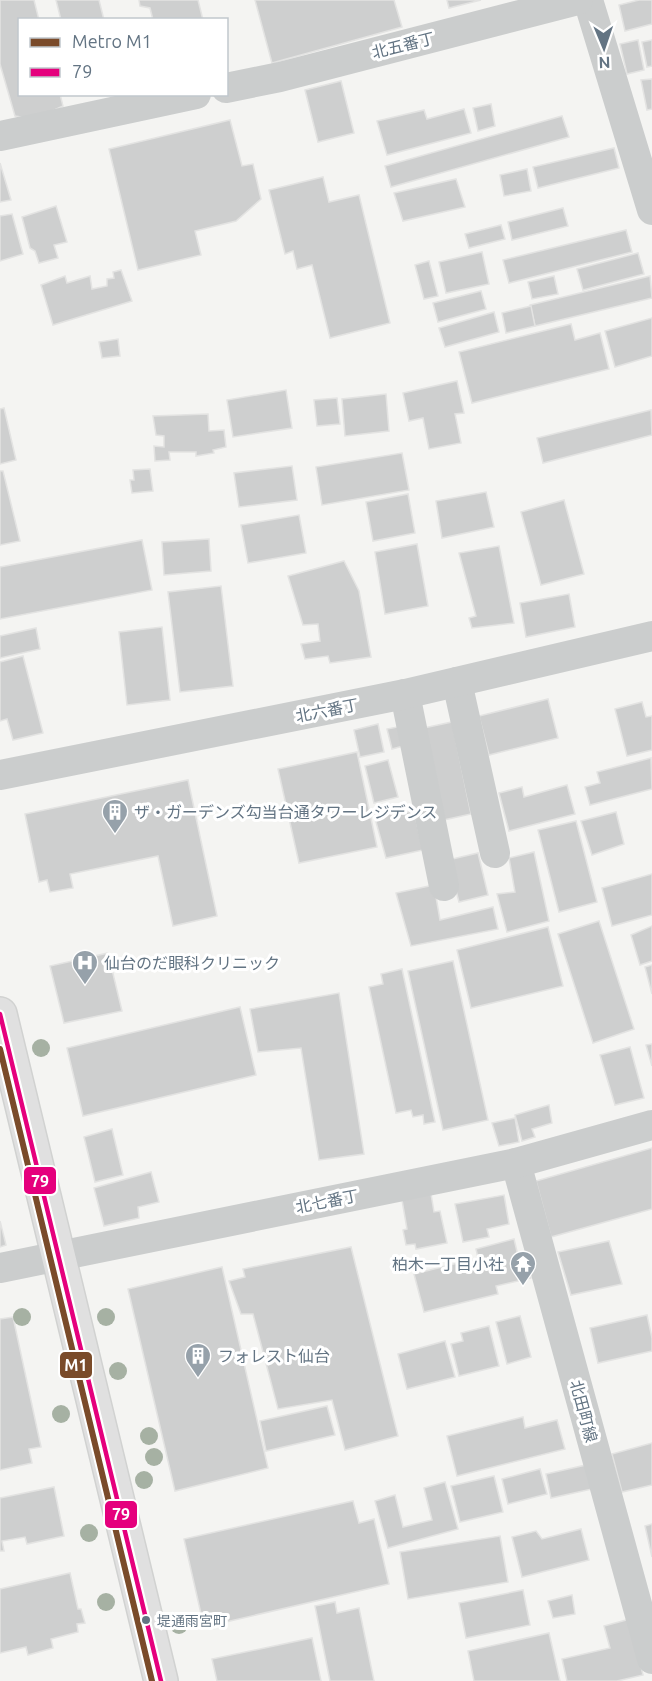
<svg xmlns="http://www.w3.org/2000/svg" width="652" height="1681" font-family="Ubuntu,'Noto Sans JP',sans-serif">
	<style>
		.building { fill: #cecfcf; stroke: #e3e3e2; stroke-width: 1.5 }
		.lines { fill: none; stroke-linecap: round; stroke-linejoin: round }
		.major-casing { stroke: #d1d2d1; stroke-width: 36 }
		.minor { stroke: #cbcdcd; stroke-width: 30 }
		.major { stroke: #e0e0e0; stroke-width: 33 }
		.bus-1-casing { stroke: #fff; stroke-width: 9 }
		.bus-1 { stroke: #e5007d; stroke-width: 4.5 }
		.metro-1-casing { stroke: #fff; stroke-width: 10 }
		.metro-1 { stroke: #7a4b2a; stroke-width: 6 }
		.tree { fill: #a6b1a3 }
		.bus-dot { fill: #637483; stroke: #fff; stroke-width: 2 }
		.labels { text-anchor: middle; stroke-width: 6; stroke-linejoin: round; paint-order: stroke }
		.bus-label { font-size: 14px; fill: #637483; stroke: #fff; text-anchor: start }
		.street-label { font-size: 16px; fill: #637483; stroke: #fff }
		.poi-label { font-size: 16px; fill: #637483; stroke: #fff; text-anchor: start }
		.line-badge { stroke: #fff; stroke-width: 2 }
		.badge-label { font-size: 16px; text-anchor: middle; font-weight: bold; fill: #fff }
	</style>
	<rect width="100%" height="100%" fill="#f4f4f2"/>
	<!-- building -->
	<g class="building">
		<polygon points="0,0 34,0 39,20 20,20 20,94 60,94 63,106 50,112 27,118 15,116 0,64"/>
		<polygon points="56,0 99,0 104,20 61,20"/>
		<polygon points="139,0 198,0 203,20 153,20 150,8 140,6"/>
		<polygon points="255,0 394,0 402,27 272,63"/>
		<polygon points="447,0 481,0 449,8"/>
		<polygon points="639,0 652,0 652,24 625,31 619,5"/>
		<polygon points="638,40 644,70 627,74 620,44"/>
		<polygon points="652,40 652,66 647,67 642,42"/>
		<polygon points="652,79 652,109 647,110 641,80"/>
		<polygon points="341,81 354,133 318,142 305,90"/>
		<polygon points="491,104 495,126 478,131 473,108"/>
		<polygon points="464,109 471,133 387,155 377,121 424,110 427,119"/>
		<polygon points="562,116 569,137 391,187 385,166"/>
		<polygon points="230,120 242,166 253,164 261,199 236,221 195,231 201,255 138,270 109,149"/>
		<polygon points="614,148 619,168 538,188 533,167"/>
		<polygon points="0,163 11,200 0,202"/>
		<polygon points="527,169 531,191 504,196 500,175"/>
		<polygon points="323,177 329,202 359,195 390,323 330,338 312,265 297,269 293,251 285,254 269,190"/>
		<polygon points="456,179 465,207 403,221 394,193"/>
		<polygon points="56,206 67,242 54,245 58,258 39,263 35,251 30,248 22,217"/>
		<polygon points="563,208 568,226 512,240 508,222"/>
		<polygon points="12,214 23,254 0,261 0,216"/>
		<polygon points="501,225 505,239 469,248 465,234"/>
		<polygon points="626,230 632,252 509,283 503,260"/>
		<polygon points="482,252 489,284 446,293 439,262"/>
		<polygon points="638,253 644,274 583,290 577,269"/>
		<polygon points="429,261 438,296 424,299 415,265"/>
		<polygon points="121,270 132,301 53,325 41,285 65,276 67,283 90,276 92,289 107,286 107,279 114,278 113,272"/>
		<polygon points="554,276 558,294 532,299 528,282"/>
		<polygon points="650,276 652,298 535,326 530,305"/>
		<polygon points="481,291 486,309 438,322 433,303"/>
		<polygon points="531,306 535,326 506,333 502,313"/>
		<polygon points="494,312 499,332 445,347 439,328"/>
		<polygon points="652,318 652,356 615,367 605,331"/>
		<polygon points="571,324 575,340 600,333 609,369 472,403 459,352"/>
		<polygon points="118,339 120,356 102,358 99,342"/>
		<polygon points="457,381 464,413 455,414 461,443 429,449 423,418 409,421 403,393"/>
		<polygon points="286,390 292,428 233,437 227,400"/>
		<polygon points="386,394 389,431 345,436 342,399"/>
		<polygon points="337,398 340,424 317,426 314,400"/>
		<polygon points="4,408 16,460 0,464 0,409"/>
		<polygon points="651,410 652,435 543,463 537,438"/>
		<polygon points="208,414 209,431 224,430 226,447 213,450 214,453 196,456 196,452 169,452 170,460 155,461 154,446 164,447 164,436 156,435 153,416"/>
		<polygon points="402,453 409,490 322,505 316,467"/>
		<polygon points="292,466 297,500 239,507 234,473"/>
		<polygon points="150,469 153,491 132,493 130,480 134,480 133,470"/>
		<polygon points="0,471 3,471 20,541 0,545"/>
		<polygon points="486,492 494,527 442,538 436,501"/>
		<polygon points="408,494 415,533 373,541 366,502"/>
		<polygon points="564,500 584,574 541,585 521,512"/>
		<polygon points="299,515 306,553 248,563 241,525"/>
		<polygon points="209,539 211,571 164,575 162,542"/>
		<polygon points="142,540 152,590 0,619 0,567"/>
		<polygon points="417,544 428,606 385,614 375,552"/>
		<polygon points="499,546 514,623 472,628 469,618 476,616 459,553"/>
		<polygon points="344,561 359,591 371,657 330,663 328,656 305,659 301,644 320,641 318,624 303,625 288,576"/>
		<polygon points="221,586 233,686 180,692 168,592"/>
		<polygon points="569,594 575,627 526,637 520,603"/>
		<polygon points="162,627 170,700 127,705 119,632"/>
		<polygon points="36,628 40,649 0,658 0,636"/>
		<polygon points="23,656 43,733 13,740 7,719 0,721 0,662"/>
		<polygon points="548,699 558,738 489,755 479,716"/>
		<polygon points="642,702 646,717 652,716 652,750 627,756 615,709"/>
		<polygon points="452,722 471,814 439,821 419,729"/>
		<polygon points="378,724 384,752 360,757 354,730"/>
		<polygon points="402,726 407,745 392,749 387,729"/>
		<polygon points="357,752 377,847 299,863 278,769"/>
		<polygon points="651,758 652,789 590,805 585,787 600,783 597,772"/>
		<polygon points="388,760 398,797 374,803 365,766"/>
		<polygon points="188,780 217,916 173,926 158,856 70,874 73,888 50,892 47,880 39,882 25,814"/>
		<polygon points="567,785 575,814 509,831 499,793 522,787 524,797"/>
		<polygon points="394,805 397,814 414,811 423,850 386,858 373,811"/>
		<polygon points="616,812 624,844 592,855 581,821"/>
		<polygon points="576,821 597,902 559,912 538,830"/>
		<polygon points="534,852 549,921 507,932 497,894 515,892 509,858"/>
		<polygon points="478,853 488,895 459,902 448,860"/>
		<polygon points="652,874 652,915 612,926 602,888"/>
		<polygon points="434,885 440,920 493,907 498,929 411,946 396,893"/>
		<polygon points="599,921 634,1029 593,1043 558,934"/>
		<polygon points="652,926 652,961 640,965 631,935"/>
		<polygon points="548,927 563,986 471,1008 457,950"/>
		<polygon points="108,953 122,1011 64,1023 50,966"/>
		<polygon points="453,961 488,1120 443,1130 408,971"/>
		<polygon points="652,965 652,994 645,967"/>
		<polygon points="402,969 435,1122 424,1124 423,1115 413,1117 411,1110 396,1113 369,987 383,984 381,974"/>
		<polygon points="339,993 364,1154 319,1160 301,1048 258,1052 250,1009"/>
		<polygon points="240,1007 256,1075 83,1116 67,1048"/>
		<polygon points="652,1044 652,1066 646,1045"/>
		<polygon points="630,1047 644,1098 615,1105 600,1055"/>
		<polygon points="549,1105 552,1123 532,1129 535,1137 522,1141 515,1115"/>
		<polygon points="515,1118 519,1142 499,1146 492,1123"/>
		<polygon points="112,1129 123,1175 95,1182 84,1137"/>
		<polygon points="652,1148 652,1209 551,1237 536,1181"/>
		<polygon points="151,1172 159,1202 138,1207 139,1218 104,1226 94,1188"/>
		<polygon points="431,1194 434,1212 440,1211 447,1243 416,1249 415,1244 406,1245 403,1230 407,1229 402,1200"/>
		<polygon points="504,1195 509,1224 487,1229 489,1237 463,1242 455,1204"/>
		<polygon points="0,1221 6,1245 0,1247"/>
		<polygon points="514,1239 519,1260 526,1258 531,1278 496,1286 498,1294 424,1312 414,1274 478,1258 476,1249"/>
		<polygon points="609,1241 622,1284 571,1295 558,1252"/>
		<polygon points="351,1247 398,1436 345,1450 332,1400 278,1409 253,1314 241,1314 229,1281 245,1277 243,1269"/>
		<polygon points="222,1267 268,1468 175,1491 128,1289"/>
		<polygon points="647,1315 652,1338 652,1351 598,1363 590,1328"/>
		<polygon points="520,1316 531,1357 507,1364 496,1322"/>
		<polygon points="13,1317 41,1447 29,1449 32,1463 0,1470 0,1319"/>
		<polygon points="489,1326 499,1366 459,1376 451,1344 463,1341 461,1333"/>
		<polygon points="445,1341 455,1377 407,1389 398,1354"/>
		<polygon points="327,1406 335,1435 266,1451 260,1421"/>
		<polygon points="523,1417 525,1428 557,1420 565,1449 457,1476 447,1436"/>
		<polygon points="652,1443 652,1485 622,1492 612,1454"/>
		<polygon points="586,1465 592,1489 551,1498 546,1474"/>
		<polygon points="540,1469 547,1494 508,1504 502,1479"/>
		<polygon points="494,1476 503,1512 460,1522 451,1486"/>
		<polygon points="445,1482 458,1529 388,1548 375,1501 395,1495 403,1527 432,1520 424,1488"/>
		<polygon points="54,1487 64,1536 27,1544 25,1537 2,1541 4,1551 0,1551 0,1498"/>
		<polygon points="353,1501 359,1523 374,1519 389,1584 204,1627 184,1539"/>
		<polygon points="652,1524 652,1557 645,1526"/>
		<polygon points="581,1529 589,1560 522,1577 512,1537 536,1531 542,1539"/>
		<polygon points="500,1536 508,1582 408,1599 400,1552"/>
		<polygon points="70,1573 78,1609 81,1609 85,1623 77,1624 78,1632 51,1639 53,1648 28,1655 26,1647 0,1653 0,1589"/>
		<polygon points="523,1590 530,1625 466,1638 459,1603"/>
		<polygon points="572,1595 575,1614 553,1618 548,1601"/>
		<polygon points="335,1602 337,1613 359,1608 374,1681 330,1681 315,1606"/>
		<polygon points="630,1619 643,1675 617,1681 567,1681 562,1659 610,1648 604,1626"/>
		<polygon points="549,1633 560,1681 474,1681 468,1651"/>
		<polygon points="312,1638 321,1681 217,1681 212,1659"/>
	</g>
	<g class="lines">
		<defs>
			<polyline id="major" points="0,1014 161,1681"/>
		</defs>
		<!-- major casing -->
		<use href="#major" class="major-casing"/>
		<!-- minor -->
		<g class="minor">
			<polyline points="588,0 652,210"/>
			<polyline points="226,88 280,77 578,0"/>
			<polyline points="0,136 196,94"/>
			<polyline points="457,682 495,853"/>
			<polyline points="405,694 444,886"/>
			<polyline points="0,775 405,694 652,636"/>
			<polyline points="516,1163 652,1659"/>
			<polyline points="0,1268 516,1163 652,1125"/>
		</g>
		<!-- major -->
		<use href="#major" class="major"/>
		<defs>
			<polyline id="bus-1" points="0,1014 161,1681"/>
		</defs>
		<!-- bus-1 casing -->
		<use href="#bus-1" class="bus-1-casing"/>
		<!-- bus-1 -->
		<use href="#bus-1" class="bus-1"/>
		<defs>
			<polyline id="metro-1" points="0,1049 152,1681"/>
		</defs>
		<!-- metro-1 casing -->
		<use href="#metro-1" class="metro-1-casing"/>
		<!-- metro-1 -->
		<use href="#metro-1" class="metro-1"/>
	</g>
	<!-- trees -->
	<g class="tree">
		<circle cx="41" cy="1048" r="9"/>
		<circle cx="22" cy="1317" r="9"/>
		<circle cx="106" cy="1317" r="9"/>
		<circle cx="118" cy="1371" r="9"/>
		<circle cx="61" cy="1414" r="9"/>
		<circle cx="149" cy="1436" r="9"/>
		<circle cx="154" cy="1457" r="9"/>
		<circle cx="144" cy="1480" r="9"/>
		<circle cx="89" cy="1533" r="9"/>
		<circle cx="106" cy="1602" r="9"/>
		<circle cx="179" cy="1625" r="9"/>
	</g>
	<!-- icons -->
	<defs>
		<symbol id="building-pin" viewBox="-11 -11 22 30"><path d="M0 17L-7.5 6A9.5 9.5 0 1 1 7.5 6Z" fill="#96a1aa" stroke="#fff"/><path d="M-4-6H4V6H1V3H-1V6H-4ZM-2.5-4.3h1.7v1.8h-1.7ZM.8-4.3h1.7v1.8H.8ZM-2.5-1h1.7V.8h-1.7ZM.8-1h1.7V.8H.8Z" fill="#fff"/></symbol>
		<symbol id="hospital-pin" viewBox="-11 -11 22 30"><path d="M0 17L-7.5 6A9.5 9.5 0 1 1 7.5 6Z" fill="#96a1aa" stroke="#fff"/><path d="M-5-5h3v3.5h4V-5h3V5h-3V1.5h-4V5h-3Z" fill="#fff"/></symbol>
		<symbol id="temple-pin" viewBox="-11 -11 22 30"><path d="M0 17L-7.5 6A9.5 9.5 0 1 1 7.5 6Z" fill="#96a1aa" stroke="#fff"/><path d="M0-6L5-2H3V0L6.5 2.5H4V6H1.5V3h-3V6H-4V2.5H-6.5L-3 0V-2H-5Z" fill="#fff"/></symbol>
	</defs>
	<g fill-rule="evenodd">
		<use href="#building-pin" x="100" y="797" width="30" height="40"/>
		<use href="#hospital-pin" x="70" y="948" width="30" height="40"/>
		<use href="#temple-pin" x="508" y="1249" width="30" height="40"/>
		<use href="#building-pin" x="183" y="1341" width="30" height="40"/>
	</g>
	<!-- markers -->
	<circle class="bus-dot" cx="146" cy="1620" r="5"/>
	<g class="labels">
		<!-- bus labels -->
		<g class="bus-label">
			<text x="157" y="1626">堤通雨宮町</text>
		</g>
		<!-- street labels -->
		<g class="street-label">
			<text transform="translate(403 45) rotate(-14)" y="6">北五番丁</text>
			<text transform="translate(327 710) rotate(-11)" y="6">北六番丁</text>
			<text transform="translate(327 1201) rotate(-11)" y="6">北七番丁</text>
			<text transform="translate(584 1411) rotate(75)" y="6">北田町線</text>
		</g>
		<!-- poi labels -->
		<g class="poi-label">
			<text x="134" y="818">ザ・ガーデンズ勾当台通タワーレジデンス</text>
			<text x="104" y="969">仙台のだ眼科クリニック</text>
			<text x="504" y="1270" text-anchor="end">柏木一丁目小社</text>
			<text x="218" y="1362">フォレスト仙台</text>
		</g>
	</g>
	<g class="line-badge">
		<rect x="23" y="1166" width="34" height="29" rx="6" fill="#e5007d"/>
		<rect x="59" y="1351" width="34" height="28" rx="6" fill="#7a4b2a"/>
		<rect x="104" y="1500" width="34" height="29" rx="6" fill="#e5007d"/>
	</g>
	<g class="badge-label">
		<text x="40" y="1187">79</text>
		<text x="76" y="1371">M1</text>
		<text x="121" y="1520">79</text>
	</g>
	<!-- legend -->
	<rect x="18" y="18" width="210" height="78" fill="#ffffff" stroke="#c1c7cd" stroke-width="1.5"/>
	<rect x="30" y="38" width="30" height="9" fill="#7a4b2a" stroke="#c1c7cd" stroke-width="1.5"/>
	<text x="72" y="48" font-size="18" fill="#637483">Metro M1</text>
	<rect x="30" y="68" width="30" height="9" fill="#e5007d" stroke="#c1c7cd" stroke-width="1.5"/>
	<text x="72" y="78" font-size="18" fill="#637483">79</text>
	<!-- north arrow -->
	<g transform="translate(604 48) rotate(178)" stroke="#ffffff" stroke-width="4.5" paint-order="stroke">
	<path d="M0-4.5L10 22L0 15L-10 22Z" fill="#637483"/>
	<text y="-9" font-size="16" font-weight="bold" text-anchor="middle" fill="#637483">N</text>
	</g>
</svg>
